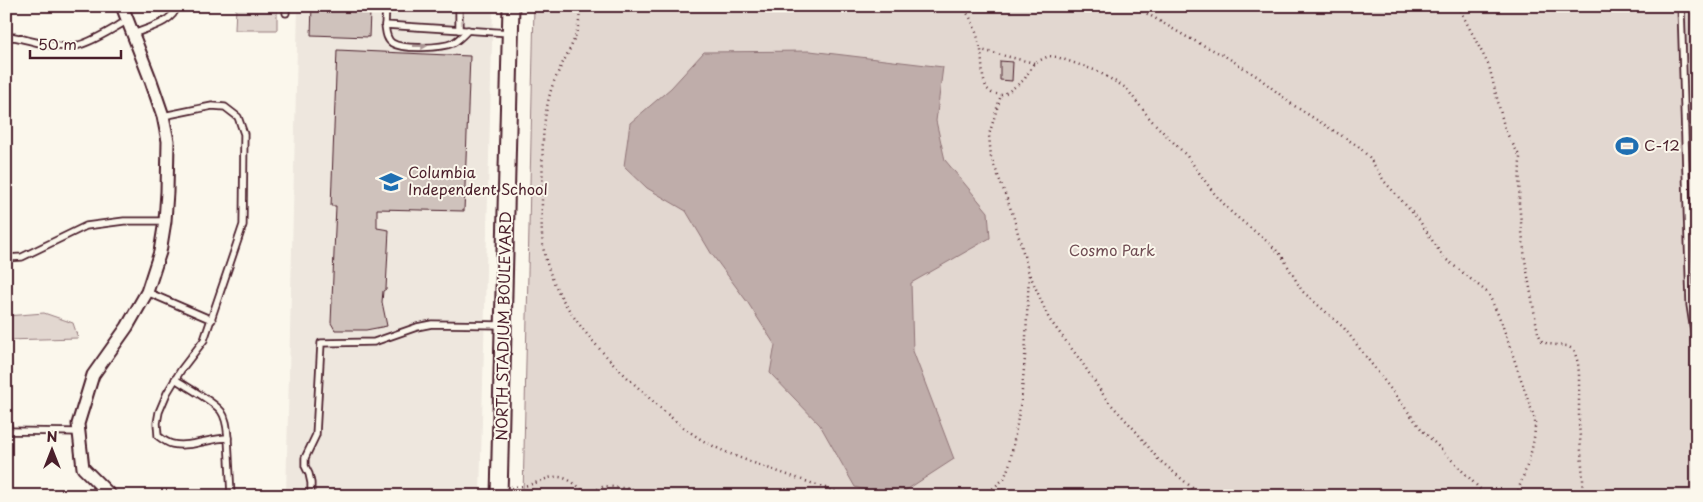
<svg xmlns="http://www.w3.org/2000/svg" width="1703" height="502" font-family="'Playpen Sans',sans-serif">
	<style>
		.built { fill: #eee7de }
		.green { fill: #e2d7d0; stroke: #967b7e }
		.water { fill: #bfadaa; stroke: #907477 }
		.building { fill: #cfc2bc; stroke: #4a1f2b }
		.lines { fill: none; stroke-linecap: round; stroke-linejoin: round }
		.service-casing { stroke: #4a1f2b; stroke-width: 9 }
		.minor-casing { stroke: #4a1f2b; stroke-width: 15 }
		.secondary-casing { stroke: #4a1f2b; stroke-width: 19 }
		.path { stroke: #4a1f2b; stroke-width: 2.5; stroke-dasharray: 1 4; stroke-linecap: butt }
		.service { stroke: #fbf7ec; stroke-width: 5.5 }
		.minor { stroke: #fbf7ec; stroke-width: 11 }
		.secondary { stroke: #fbf7ec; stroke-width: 15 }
		.oneway { fill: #ab9695 }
		.labels { text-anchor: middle; stroke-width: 4; stroke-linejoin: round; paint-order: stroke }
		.poi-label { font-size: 15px; fill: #4a1f2b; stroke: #fbf7ec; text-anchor: start }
		.park-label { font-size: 15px; fill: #704d54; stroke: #fbf7ec }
		.street-label { font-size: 15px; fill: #4a1f2b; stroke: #fbf7ec }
	</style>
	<rect width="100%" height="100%" fill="#fbf7ec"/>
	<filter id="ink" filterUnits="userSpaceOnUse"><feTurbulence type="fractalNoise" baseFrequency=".02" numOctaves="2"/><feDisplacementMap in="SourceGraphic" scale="10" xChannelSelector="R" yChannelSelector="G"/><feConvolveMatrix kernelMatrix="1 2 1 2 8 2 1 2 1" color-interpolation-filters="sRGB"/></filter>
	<g filter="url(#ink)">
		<!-- built -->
		<polygon class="built" points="298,6 493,6 480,496 286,496"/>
		<!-- green -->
		<g class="green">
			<polygon points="236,6 277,6 277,30 235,30"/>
			<polygon points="534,6 1697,6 1697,496 523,496"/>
			<polygon points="44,313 73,323 78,338 6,340 6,316"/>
		</g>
		<!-- water -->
		<polygon class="water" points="810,51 943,67 936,121 945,160 988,212 990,238 911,283 913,351 954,459 897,496 887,496 855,487 820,425 770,373 775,345 748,303 711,253 686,211 647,188 624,166 630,123 671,88 704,52"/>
		<!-- building -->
		<g class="building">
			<polygon points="312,6 375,6 375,13 370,12 369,37 311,35"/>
			<polygon points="337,50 470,56 464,211 377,209 377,228 389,230 386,289 383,291 382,302 387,326 366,330 335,330 331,323 336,206 331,206"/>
			<polygon points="1000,61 1013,62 1012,81 1000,80"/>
		</g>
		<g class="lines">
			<defs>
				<g id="service">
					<polyline points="386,6 385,25 510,33"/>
					<polyline points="1681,6 1690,305 1697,351"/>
					<polyline points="286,13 286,6"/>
					<path d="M385,25C386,31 386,39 392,43C403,50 442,48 453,43C459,40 464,34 468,30"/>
					<polyline points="459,30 459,6"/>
					<path d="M133,34C147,28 173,23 177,6"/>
					<path d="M6,38L14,37C34,41 58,50 79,45C96,40 112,29 128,20"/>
					<path d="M163,116L212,106L225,107L238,117L244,134L243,225L204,340L181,370L167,393L159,412L157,423L158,436C162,439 167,443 172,444C191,448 209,438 228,438L231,496"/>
					<polyline points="6,258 22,257 86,226 124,221 165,221"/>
					<polyline points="147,292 212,320"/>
					<path d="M175,379C187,387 213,401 221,411C227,419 227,429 228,438"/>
					<polyline points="6,413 9,431"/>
					<polyline points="6,433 9,431 79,432"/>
					<polyline points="93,496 101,486"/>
					<polyline points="311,496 311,483 309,474 305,466 305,458 316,435 321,343 374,342 417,327 432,324 502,325"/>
				</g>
				<polyline id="minor" points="111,496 83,468 78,424 93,375 127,327 147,292 160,252 165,221 167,192 168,141 163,116 151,81 122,6"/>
				<polyline id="secondary" points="499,496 511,6"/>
			</defs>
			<!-- service casing -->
			<use href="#service" class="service-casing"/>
			<!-- minor casing -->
			<use href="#minor" class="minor-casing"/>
			<!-- secondary casing -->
			<use href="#secondary" class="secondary-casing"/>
			<!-- path -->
			<g class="path">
				<path d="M580,6C580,38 568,50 556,77C548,93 544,121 543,140C542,158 543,177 542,196C542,217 540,240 546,260C559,311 606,358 644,393C662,410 681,427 702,440C726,454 754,463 779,472C803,480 827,489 851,496"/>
				<path d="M961,6C973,17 977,35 981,50"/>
				<path d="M1134,6L1185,36L1225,56L1258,77L1293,105L1358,146L1369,157L1384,181L1419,220L1443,257L1488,293L1501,321L1535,420C1536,445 1526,469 1517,493L1515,496"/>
				<polyline points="1458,6 1489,66 1505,130 1520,157 1519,203 1525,260 1538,333 1542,341 1548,344 1567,346 1574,350 1578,363 1579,374 1579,423 1584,494 1582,496"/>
				<polyline points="1034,63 981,50 983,77 986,88 992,93 1001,95 1008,92 1024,80 1034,63 1049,56 1057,57 1097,71 1126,88 1151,120 1187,156 1213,192 1232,213 1269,243 1282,256 1302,291 1344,328 1422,430 1487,496"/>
				<polyline points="1030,275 1049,319 1081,361 1106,399 1134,429 1158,459 1202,496"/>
				<path d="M511,487C549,487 551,460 587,494"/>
				<polyline points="584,496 604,486 632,489 638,496"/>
				<polyline points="974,496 992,489 1004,479 1010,463 1021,401 1025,358 1029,274 1013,215 991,157 989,135 1001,95"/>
			</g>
			<!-- service -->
			<use href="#service" class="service"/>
			<!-- minor -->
			<use href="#minor" class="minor"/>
			<!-- secondary -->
			<use href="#secondary" class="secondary"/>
		</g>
		<!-- one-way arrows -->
		<defs><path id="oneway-solid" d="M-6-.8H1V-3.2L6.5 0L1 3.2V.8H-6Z" transform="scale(1.25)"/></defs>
		<use class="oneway" href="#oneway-solid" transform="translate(420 46)"/>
	</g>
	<!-- icons -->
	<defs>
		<symbol id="stadium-bare" viewBox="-9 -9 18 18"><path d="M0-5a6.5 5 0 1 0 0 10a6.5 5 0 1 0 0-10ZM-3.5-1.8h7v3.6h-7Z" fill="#1f6fb2" stroke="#fbf7ec" stroke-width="2.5" paint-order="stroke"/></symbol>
		<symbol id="school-bare" viewBox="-9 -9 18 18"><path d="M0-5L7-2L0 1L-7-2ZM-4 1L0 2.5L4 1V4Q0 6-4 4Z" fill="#1f6fb2" stroke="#fbf7ec" stroke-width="2.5" paint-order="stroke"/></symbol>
	</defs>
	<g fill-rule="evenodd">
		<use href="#stadium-bare" x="1611" y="130" width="32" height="32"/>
		<use href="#school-bare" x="375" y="166" width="32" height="32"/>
	</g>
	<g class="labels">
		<!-- poi labels -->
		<g class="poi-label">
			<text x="1644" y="151">C-12</text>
			<text x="408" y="178">Columbia<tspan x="408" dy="17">Independent School</tspan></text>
		</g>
		<!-- park labels -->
		<g class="park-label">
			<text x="1112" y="256">Cosmo Park</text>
		</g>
		<!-- street labels -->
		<g class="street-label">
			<text transform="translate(504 326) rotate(-89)" y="5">NORTH STADIUM BOULEVARD</text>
		</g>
	</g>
	<!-- margin -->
	<rect width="1703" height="502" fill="none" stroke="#fbf7ec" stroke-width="25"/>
	<rect x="12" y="12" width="1678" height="477" fill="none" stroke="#4a1f2b" stroke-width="2" filter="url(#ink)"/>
	<!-- north arrow -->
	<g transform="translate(52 450)" stroke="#fbf7ec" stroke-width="4" paint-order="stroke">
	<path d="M0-4L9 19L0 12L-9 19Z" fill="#4a1f2b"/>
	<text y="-8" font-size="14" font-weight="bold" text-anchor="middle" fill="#4a1f2b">N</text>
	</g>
	<!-- scale -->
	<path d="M30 50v8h91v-8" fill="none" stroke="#4a1f2b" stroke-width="2.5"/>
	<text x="38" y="50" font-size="15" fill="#4a1f2b" stroke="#fbf7ec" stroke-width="4" paint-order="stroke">50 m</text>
</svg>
